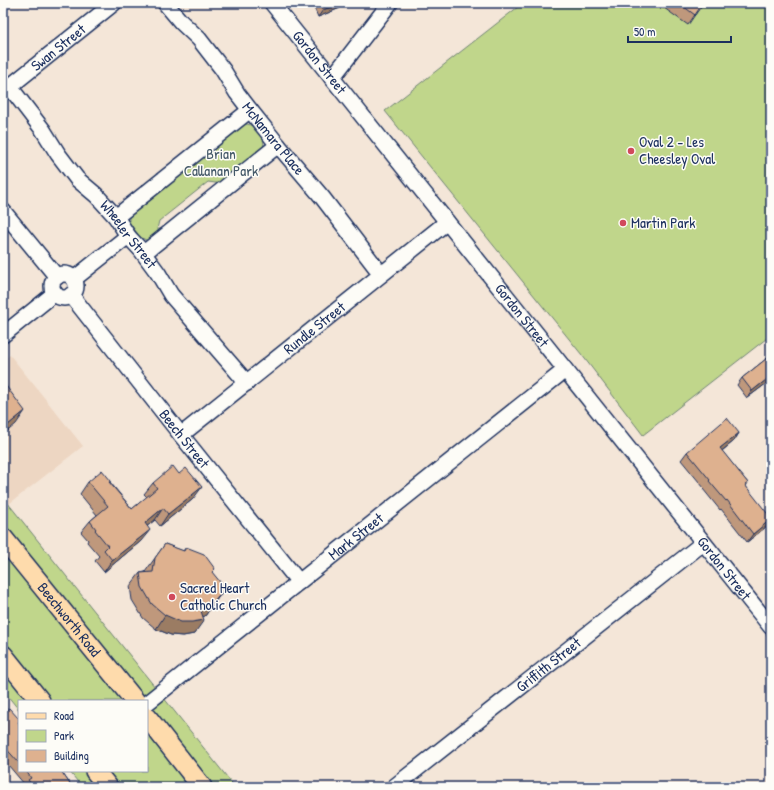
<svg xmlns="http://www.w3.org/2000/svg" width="774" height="790" font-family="'Patrick Hand',sans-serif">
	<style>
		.built { fill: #edd6c2 }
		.green { fill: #c0d68b; stroke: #6e8274 }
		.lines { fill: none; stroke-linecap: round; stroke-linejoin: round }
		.minor-casing { stroke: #1b2f5e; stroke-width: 18 }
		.major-casing { stroke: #1b2f5e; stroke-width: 22 }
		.minor { stroke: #fdfcf7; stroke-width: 15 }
		.major { stroke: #fedbac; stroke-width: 19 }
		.wall { fill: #bf987b; stroke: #1b2f5e }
		.shaded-wall { fill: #9b7c64; stroke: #1b2f5e }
		.building { fill: #deb18f; stroke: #1b2f5e }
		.poi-dot { fill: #d1495b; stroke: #fdfcf7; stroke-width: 1.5 }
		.labels { text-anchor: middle; stroke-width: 3; stroke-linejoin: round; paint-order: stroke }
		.street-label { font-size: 15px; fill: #1b2f5e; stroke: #fdfcf7 }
		.poi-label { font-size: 15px; fill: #1b2f5e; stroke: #fdfcf7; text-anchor: start }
		.park-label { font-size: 15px; fill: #445969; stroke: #fdfcf7 }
	</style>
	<rect width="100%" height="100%" fill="#f4e6d8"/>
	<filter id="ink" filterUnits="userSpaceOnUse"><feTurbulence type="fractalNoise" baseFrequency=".025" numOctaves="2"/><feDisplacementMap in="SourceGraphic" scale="8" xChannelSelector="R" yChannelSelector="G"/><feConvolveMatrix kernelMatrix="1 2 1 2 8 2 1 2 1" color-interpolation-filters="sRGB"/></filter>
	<g filter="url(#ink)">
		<!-- built -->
		<polygon class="built" points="10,355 83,446 9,504 3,497 3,360"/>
		<!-- green -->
		<g class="green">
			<polygon points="523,3 771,3 771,335 643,435 582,355 385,111"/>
			<path d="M245,124C257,124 268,139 262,150L223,184L208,182L159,221L157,229H167L148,241L140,237L129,222V214Z"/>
			<polygon points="3,497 235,787 82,787 69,771 147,771 147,701 19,701 19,710 3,690"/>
		</g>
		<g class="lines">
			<defs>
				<g id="minor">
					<path id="s1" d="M165,3L181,22L199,39L223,70L237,93L250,110L278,145L322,197L381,274"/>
					<path id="s2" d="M272,3L771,627"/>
					<polyline points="332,78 390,3"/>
					<path id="s3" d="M10,87L43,130L58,154L77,179L96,195L116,217L128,236L141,250L158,273L171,295L247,383"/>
					<path id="s4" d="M3,92L114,3"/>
					<polyline points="3,211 57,277"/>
					<polyline points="116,217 250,110"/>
					<polyline points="144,253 278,145"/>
					<circle cx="64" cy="286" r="12"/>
					<polyline points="74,279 128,236"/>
					<path id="s5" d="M71,295L181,435L299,582"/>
					<polyline points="3,335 55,293"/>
					<path id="s6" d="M181,435L447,222"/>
					<path id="s7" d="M147,703L565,370"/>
					<path id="s8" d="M394,787L703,543"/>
				</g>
				<g id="major">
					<path id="s9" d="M3,538L135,701"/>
					<polyline points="3,655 40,701"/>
					<polyline points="147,717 202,787"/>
					<polyline points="95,771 108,787"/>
				</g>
			</defs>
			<!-- minor casing -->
			<use href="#minor" class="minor-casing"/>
			<!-- major casing -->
			<use href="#major" class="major-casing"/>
			<!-- minor -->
			<use href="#minor" class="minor"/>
			<!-- major -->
			<use href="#major" class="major"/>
		</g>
		<!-- wall -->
		<g class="wall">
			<polygon points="312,3 343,3 340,8 318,17"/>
			<polygon points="657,3 703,3 688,25"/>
			<polygon points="771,355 771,380 747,398 737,385 742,378"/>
			<polygon points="739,433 734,441 722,451 748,483 746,486 766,527 747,542 721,509 720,510 703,489 704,488 681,460 687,452"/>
			<polygon points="88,482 110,482 132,509 147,497 144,494 153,483 193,499 160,526 155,520 147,526 141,541 104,572 95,561 99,556 87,542 88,540 81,532 90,521 97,515 80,494"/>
			<polygon points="165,544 183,551 186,547 212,573 225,588 205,616 203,616 194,634 183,636 171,635 156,629 143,618 132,600 130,586 140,573 145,572"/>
			<polygon points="3,710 19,724 19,771 61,771 72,787 23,787 25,785 3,759"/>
		</g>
		<!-- shaded-wall -->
		<g class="shaded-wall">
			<polygon points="339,3 343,3 340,8 318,17 323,10"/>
			<polygon points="771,376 771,380 747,398 752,391"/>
			<polygon points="25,411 16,424 3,435 3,429"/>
			<polygon points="739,433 734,441 714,457 720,448"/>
			<polygon points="202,487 193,499 160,526 168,514"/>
			<polygon points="163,508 155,520 136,535 145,523"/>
			<polygon points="771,519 766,527 747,542 753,534"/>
			<polygon points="150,530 141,541 104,572 112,560"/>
			<polygon points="225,588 205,616 190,621 200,608"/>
			<polygon points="165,615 204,620 194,634 183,636 171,635 156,629"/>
		</g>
		<!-- building -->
		<g class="building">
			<polygon points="320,3 340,3 323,10"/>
			<polygon points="679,3 703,3 695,15"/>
			<polygon points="771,355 771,376 752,391 742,378"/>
			<polygon points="3,382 25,411 3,429"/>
			<polygon points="727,418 739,433 720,448 748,483 745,485 771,518 771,519 753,534 727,500 726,501 709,481 710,480 687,452"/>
			<polygon points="173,466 179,474 186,468 202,487 168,514 163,508 145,523 150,530 112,560 104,550 108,546 95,530 96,529 90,521 108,506 88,482 102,470 111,481 109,482 132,509 157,488 153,483"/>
			<polygon points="165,544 184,551 186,547 204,554 215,569 212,572 225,588 214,602 200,608 204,620 192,622 181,622 165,615 152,604 142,587 140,573 153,572 155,558"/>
			<polygon points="9,708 19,719 19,721 18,722 19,724 19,763 3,745 3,710 4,712"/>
			<polygon points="26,771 61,771 72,787 34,787 28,780 31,778"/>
		</g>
	</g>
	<!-- markers -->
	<g class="poi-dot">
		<circle cx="631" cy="151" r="4"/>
		<circle cx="623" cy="223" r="4"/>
		<circle cx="172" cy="597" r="4"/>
	</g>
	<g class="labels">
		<!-- street labels -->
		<g class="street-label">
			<text dy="5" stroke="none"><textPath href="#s4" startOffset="71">Swan Street</textPath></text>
			<text dy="5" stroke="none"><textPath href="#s2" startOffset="76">Gordon Street</textPath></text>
			<text dy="5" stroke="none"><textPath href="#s1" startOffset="174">McNamara Place</textPath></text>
			<text dy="5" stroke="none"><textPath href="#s3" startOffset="190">Wheeler Street</textPath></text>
			<text dy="5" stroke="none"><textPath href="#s2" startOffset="400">Gordon Street</textPath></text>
			<text dy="5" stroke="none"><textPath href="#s6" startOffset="171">Rundle Street</textPath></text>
			<text dy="5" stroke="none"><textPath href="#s5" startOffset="183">Beech Street</textPath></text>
			<text dy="5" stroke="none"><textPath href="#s7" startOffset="267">Mark Street</textPath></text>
			<text dy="5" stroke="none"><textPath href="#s2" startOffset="724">Gordon Street</textPath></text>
			<text dy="5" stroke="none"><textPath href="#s9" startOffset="105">Beechworth Road</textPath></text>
			<text dy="5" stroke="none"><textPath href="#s8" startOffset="197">Griffith Street</textPath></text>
		</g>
		<!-- poi labels -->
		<g class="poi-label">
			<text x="639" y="147">Oval 2 - Les<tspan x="639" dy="17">Cheesley Oval</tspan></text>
			<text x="631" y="228">Martin Park</text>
			<text x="180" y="593">Sacred Heart<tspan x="180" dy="17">Catholic Church</tspan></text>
		</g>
		<!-- park labels -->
		<g class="park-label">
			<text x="221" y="159">Brian<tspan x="221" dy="17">Callanan Park</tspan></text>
		</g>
	</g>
	<!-- margin -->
	<rect width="774" height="790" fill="none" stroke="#fdfcf7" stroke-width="16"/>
	<rect x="8" y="8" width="758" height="774" fill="none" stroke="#1b2f5e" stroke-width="1.5" filter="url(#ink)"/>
	<!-- legend -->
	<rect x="18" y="700" width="130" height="72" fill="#fdfcf7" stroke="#a3aaba"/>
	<rect x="26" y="713" width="20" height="6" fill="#fedbac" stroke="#a3aaba"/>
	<text x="54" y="720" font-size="12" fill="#1b2f5e">Road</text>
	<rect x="26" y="730" width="20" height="12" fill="#c0d68b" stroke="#a3aaba"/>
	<text x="54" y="740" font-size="12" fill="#1b2f5e">Park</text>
	<rect x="26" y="750" width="20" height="12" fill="#deb18f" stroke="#a3aaba"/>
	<text x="54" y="760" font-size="12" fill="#1b2f5e">Building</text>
	<!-- scale -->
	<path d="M628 36v6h103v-6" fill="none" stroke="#1b2f5e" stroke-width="2"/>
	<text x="634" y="36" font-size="12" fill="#1b2f5e" stroke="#fdfcf7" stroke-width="3" paint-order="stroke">50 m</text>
</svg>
